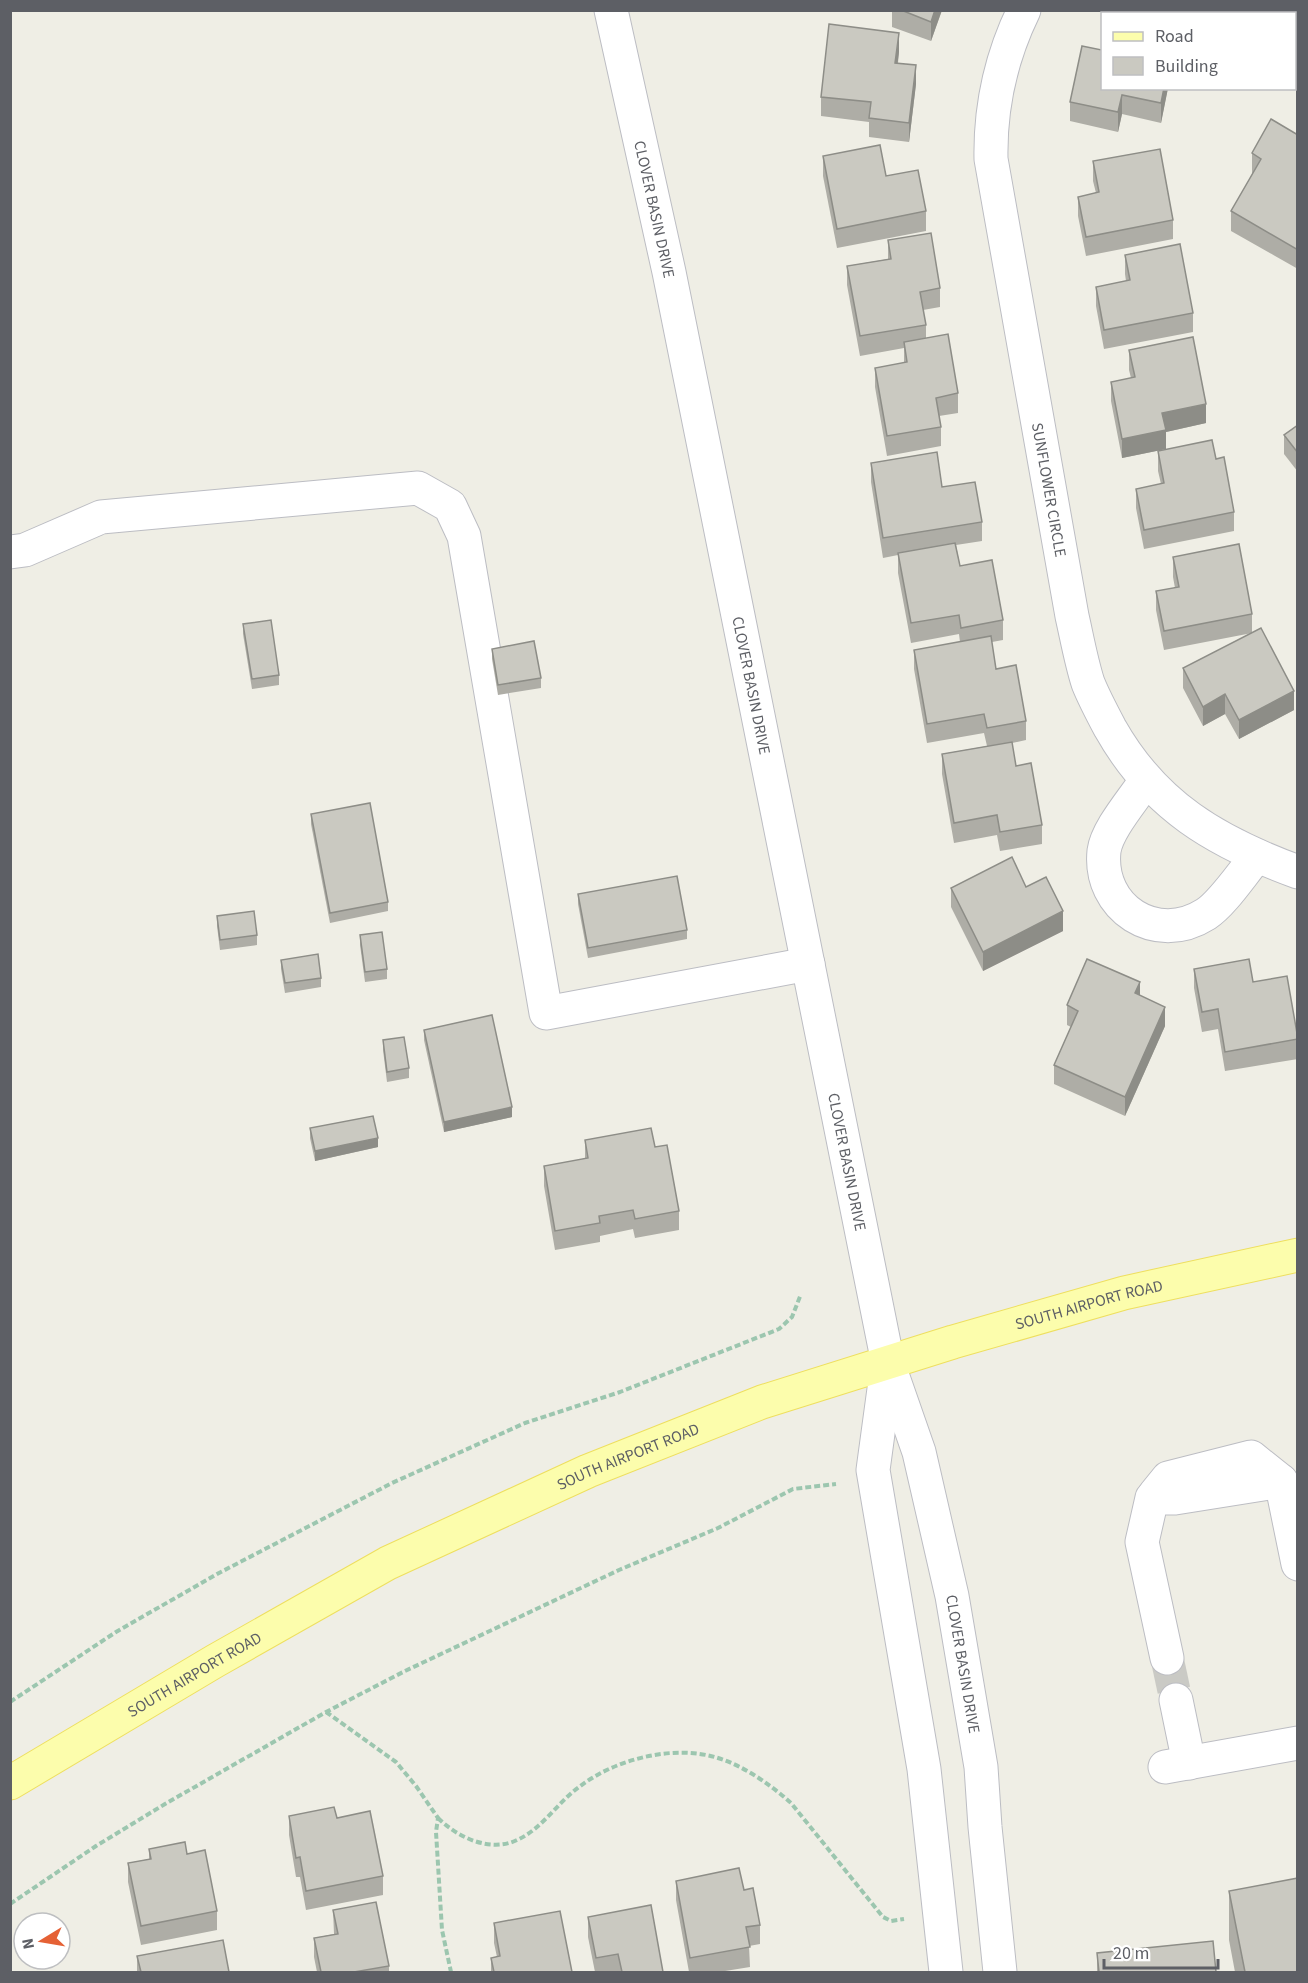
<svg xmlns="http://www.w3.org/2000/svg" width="1308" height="1983" font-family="'Source Sans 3',sans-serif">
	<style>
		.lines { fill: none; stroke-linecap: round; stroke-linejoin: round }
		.minor-tunnel { stroke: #cacac5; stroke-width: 33; stroke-dasharray: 33 16; stroke-linecap: butt }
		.minor-casing { stroke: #bcbdc3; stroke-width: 35 }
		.major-casing { stroke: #eedf5f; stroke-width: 35 }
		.path { stroke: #9cc6af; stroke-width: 4; stroke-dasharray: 6 3; stroke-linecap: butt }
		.minor { stroke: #fff; stroke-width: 33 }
		.major { stroke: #fcfdac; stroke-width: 33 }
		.wall { fill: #aeada6 }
		.shaded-wall { fill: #8d8d87 }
		.building { fill: #cac9c1; stroke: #8d8d87; stroke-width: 1.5 }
		.labels { text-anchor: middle; stroke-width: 6; stroke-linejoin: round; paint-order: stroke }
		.street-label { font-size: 16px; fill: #5d5f65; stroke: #fff }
	</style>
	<rect width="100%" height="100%" fill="#efeee5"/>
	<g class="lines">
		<!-- minor-tunnel -->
		<polyline class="minor-tunnel" points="1167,1658 1176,1700"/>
		<defs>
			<g id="minor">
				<path id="s1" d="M611,10L669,272L888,1363L919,1452L952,1596L981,1767L985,1827L1000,1972"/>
				<path id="s2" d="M1024,10C1001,57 990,107 991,159L1072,616C1077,638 1081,661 1088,683C1094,698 1102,713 1110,728C1154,806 1216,842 1298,872"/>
				<polyline points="1235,10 1239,14"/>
				<polyline points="1294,54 1298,56"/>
				<polyline points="10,552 25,550 101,517 418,488 450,506 464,536 546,1013 808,964"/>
				<path d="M1146,780C1134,799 1107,829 1104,851C1098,908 1156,946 1206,914C1223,903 1243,872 1257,856"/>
				<polyline points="887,1367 873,1470 924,1769 946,1972"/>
				<polyline points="1155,1494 1168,1478 1251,1457 1281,1481 1298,1564"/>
				<polyline points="1167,1658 1142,1542 1152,1498 1175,1498 1281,1481"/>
				<polyline points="1176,1700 1189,1763"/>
				<polyline points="1165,1767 1298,1743"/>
			</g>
			<g id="major">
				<path id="s3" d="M10,1783L215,1661L388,1563L588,1471L762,1402L953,1342L1124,1293L1298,1255"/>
			</g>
		</defs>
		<!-- minor casing -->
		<use href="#minor" class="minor-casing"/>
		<!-- major casing -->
		<use href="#major" class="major-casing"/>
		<!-- path -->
		<g class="path">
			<polyline points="10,1702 116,1632 170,1601 219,1573 392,1483 525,1423 620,1392 779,1329 792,1317 801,1294"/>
			<polyline points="326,1712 396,1762 416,1786 438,1818 436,1832 442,1930 451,1972"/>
			<path d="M438,1818C457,1837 490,1853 517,1840C542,1829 557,1803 579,1787C615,1759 674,1744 718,1758C744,1766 771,1785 791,1803L883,1917L891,1921L904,1919"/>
			<polyline points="10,1904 96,1846 165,1804 326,1712 405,1671 619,1570 718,1528 793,1489 836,1484"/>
		</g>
		<!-- minor -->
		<use href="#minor" class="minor"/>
		<!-- major -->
		<use href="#major" class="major"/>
	</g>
	<!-- wall -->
	<g class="wall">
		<polygon points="892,10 942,10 931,41 892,27"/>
		<polygon points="899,52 898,63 916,84 909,142 869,137 869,122 821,116 821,97"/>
		<polygon points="1168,88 1161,123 1122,114 1118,132 1070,121 1070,102"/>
		<polygon points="1298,135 1298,269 1231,231 1231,211 1253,173 1252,173 1252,153"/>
		<polygon points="823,156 886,176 926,211 926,231 837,248 823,176"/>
		<polygon points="1093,161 1173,220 1173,239 1086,256 1078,216 1078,197 1096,193 1093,181"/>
		<polygon points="888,240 940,288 940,307 923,310 926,325 926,338 958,393 958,413 939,416 941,427 941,446 887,456 875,387 875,368 904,363 904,348 860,356 847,285 847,266 888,259"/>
		<polygon points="1125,255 1193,313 1193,332 1104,349 1096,306 1096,287 1126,281 1125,274"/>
		<polygon points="1129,350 1206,423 1166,432 1166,449 1122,458 1111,401 1111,382 1131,378 1129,370"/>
		<polygon points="1298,425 1298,472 1284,454 1284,435"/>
		<polygon points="1158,451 1216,459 1234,512 1234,531 1144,549 1136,508 1136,489 1161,484 1158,471"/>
		<polygon points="871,463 942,487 982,522 982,541 956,545 960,566 1003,620 1003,640 992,642 996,669 1026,721 1026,740 1012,743 1016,766 1042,825 1042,844 1000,851 997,835 954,843 942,774 942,754 987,746 984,733 927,743 914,669 914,650 960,642 959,634 911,643 898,573 898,555 883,558 871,482"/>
		<polygon points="1173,557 1252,614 1252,633 1164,650 1156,610 1156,591 1175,588 1173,577"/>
		<polygon points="243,624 279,675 279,685 252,689 243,634"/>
		<polygon points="492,649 541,678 541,688 498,695 492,659"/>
		<polygon points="1183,668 1294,710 1239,739 1225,714 1203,726 1183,688"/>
		<polygon points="311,814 388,902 388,911 330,923 311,824"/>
		<polygon points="1026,887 1063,931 983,971 951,907 951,888"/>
		<polygon points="578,894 687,930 687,939 588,958 578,904"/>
		<polygon points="217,916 257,935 257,945 220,950 217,926"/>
		<polygon points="360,935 387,969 387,979 365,982 360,945"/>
		<polygon points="281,960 321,978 321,987 285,993 281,969"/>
		<polygon points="1194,969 1253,982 1298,1039 1298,1059 1225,1071 1218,1029 1202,1032 1194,988"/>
		<polygon points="1140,995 1165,1026 1125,1116 1054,1084 1054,1065 1071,1027 1067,1025 1067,1005"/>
		<polygon points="424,1030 512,1117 444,1132 424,1040"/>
		<polygon points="383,1040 409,1068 409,1078 387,1082 383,1050"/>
		<polygon points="310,1128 378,1147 315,1161 310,1138"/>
		<polygon points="585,1140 655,1147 679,1211 679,1230 635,1238 633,1229 600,1236 600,1242 555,1250 544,1186 544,1166 585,1159"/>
		<polygon points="289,1816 337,1818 383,1876 383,1895 306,1910 300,1877 296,1877 289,1835"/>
		<polygon points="149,1849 187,1854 217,1911 217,1930 141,1945 128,1882 128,1863 149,1859"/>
		<polygon points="676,1881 744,1890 760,1925 760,1944 749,1946 750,1967 719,1972 689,1972 676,1900"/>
		<polygon points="1229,1891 1298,1972 1235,1972 1229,1940"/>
		<polygon points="333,1910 389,1966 389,1972 317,1972 314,1957 314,1938 334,1934"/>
		<polygon points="588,1917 663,1972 595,1972 588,1937"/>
		<polygon points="494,1923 572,1972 491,1972 491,1958 497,1957 494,1943"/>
		<polygon points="1097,1953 1216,1972 1097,1972"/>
		<polygon points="137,1956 229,1972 137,1972"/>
	</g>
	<!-- shaded-wall -->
	<g class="shaded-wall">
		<polygon points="935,10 942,10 931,41 931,22"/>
		<polygon points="899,33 899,52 895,82 895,63"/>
		<polygon points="916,65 916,84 909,142 909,123"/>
		<polygon points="1164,88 1168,88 1161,123 1161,103"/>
		<polygon points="1122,95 1122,114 1118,132 1118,112"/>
		<polygon points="1206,404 1206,423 1166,432 1166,449 1122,458 1122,439 1162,413"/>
		<polygon points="1294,691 1294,710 1239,739 1239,720"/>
		<polygon points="1225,694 1225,714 1203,726 1203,707"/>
		<polygon points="1063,911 1063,931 983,971 983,952"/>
		<polygon points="1140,982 1140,1002 1135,993"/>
		<polygon points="1165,1007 1165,1026 1125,1116 1125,1097"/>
		<polygon points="512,1107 512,1117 444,1132 444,1122"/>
		<polygon points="378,1138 378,1147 315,1161 315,1151"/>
	</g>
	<!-- building -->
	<g class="building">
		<polygon points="901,10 935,10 931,22"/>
		<polygon points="829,24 899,33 895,63 916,65 909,123 869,118 871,102 821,97"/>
		<polygon points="1082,46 1102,50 1102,88 1164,88 1161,103 1122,95 1118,112 1070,102"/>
		<polygon points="1271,119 1298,135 1298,250 1231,211 1261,159 1252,153"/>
		<polygon points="880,145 886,176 918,170 926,211 837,229 823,156"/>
		<polygon points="1160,149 1173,220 1086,237 1078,197 1099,192 1093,161"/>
		<polygon points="931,233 940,288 920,292 926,325 860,336 847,266 891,259 888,240"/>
		<polygon points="1180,244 1193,313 1104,330 1096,287 1130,280 1125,255"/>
		<polygon points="948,334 958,393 936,398 941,427 887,436 875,368 907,362 904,342"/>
		<polygon points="1193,337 1206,404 1162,413 1166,430 1122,439 1111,382 1135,377 1129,350"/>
		<polygon points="1298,425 1298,453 1284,435"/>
		<polygon points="1212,440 1216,459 1224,457 1234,512 1144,530 1136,489 1164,483 1158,451"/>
		<polygon points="937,452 942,487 975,482 982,522 883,538 871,463"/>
		<polygon points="955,543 960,566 992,560 1003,620 961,628 959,615 911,623 898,553"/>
		<polygon points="1239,544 1252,614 1164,631 1156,591 1179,587 1173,557"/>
		<polygon points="271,620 279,675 252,679 243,624"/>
		<polygon points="1261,628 1294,691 1239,720 1225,694 1203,707 1183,668"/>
		<polygon points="991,636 996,669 1016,665 1026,721 987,728 984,714 927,724 914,650"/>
		<polygon points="534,641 541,678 498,685 492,649"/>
		<polygon points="1012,742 1016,766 1031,763 1042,825 1000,832 997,815 954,823 942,754"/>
		<polygon points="370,803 388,902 330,913 311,814"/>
		<polygon points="1012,857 1026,887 1046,877 1063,911 983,952 951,888"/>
		<polygon points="677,876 687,930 588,948 578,894"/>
		<polygon points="254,911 257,935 220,940 217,916"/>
		<polygon points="382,932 387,969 365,972 360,935"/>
		<polygon points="318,954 321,978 285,983 281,960"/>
		<polygon points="1087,959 1140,982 1135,993 1165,1007 1125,1097 1054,1065 1078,1011 1067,1005"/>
		<polygon points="1249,959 1253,982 1287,976 1298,1039 1225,1052 1218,1009 1202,1012 1194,969"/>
		<polygon points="492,1015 512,1107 444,1122 424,1030"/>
		<polygon points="404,1037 409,1068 387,1072 383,1040"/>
		<polygon points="373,1116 378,1138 315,1151 310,1128"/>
		<polygon points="651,1128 655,1147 667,1145 679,1211 635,1219 633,1210 599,1216 600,1223 555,1231 544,1166 588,1158 585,1140"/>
		<polygon points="334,1807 337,1818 370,1811 383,1876 306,1891 300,1857 296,1858 289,1816"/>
		<polygon points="185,1842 187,1854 205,1850 217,1911 141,1926 128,1863 151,1859 149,1849"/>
		<polygon points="739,1868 744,1890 753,1888 760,1925 746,1927 750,1947 690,1958 676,1881"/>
		<polygon points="1298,1878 1298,1972 1245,1972 1229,1891"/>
		<polygon points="376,1902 389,1966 354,1972 321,1972 314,1938 338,1934 333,1910"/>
		<polygon points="651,1905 663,1972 622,1972 618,1954 596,1958 588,1917"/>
		<polygon points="560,1911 572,1972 494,1972 491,1958 500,1956 494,1923"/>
		<polygon points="223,1940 229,1972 141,1972 137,1956"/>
		<polygon points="1213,1941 1216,1972 1099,1972 1097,1953"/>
	</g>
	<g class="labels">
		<!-- street labels -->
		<g class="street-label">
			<text dy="6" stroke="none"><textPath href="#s1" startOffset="204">CLOVER BASIN DRIVE</textPath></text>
			<text dy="6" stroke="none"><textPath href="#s2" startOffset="490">SUNFLOWER CIRCLE</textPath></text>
			<text dy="6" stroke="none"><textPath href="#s1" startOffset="690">CLOVER BASIN DRIVE</textPath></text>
			<text dy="6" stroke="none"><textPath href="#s1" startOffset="1176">CLOVER BASIN DRIVE</textPath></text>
			<text dy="6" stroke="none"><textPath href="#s3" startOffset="1186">SOUTH AIRPORT ROAD</textPath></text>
			<text dy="6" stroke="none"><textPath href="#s3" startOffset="700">SOUTH AIRPORT ROAD</textPath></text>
			<text dy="6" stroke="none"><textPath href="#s1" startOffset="1692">CLOVER BASIN DRIVE</textPath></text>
			<text dy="6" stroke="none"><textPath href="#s3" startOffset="214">SOUTH AIRPORT ROAD</textPath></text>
		</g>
	</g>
	<!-- border -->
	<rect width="1308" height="1983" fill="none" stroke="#5d5f65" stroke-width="24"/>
	<!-- legend -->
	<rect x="1101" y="12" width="195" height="78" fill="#ffffff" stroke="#bebfc1" stroke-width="1.5"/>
	<rect x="1113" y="32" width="30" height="9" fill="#fcfdac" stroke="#bebfc1" stroke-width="1.5"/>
	<text x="1155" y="42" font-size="18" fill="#5d5f65">Road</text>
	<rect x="1113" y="57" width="30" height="18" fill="#cac9c1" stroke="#bebfc1" stroke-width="1.5"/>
	<text x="1155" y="72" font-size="18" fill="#5d5f65">Building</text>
	<!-- north arrow -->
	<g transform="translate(42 1941) rotate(259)"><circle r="28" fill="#ffffff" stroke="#bebfc1" stroke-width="1.5"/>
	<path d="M0-4.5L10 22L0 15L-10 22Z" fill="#e56135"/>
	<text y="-9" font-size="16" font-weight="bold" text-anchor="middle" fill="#5d5f65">N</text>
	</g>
	<!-- scale -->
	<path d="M1104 1959v9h114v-9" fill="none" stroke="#5d5f65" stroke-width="3"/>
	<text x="1113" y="1959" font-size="18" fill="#5d5f65" stroke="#ffffff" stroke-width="4.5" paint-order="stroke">20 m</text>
</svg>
